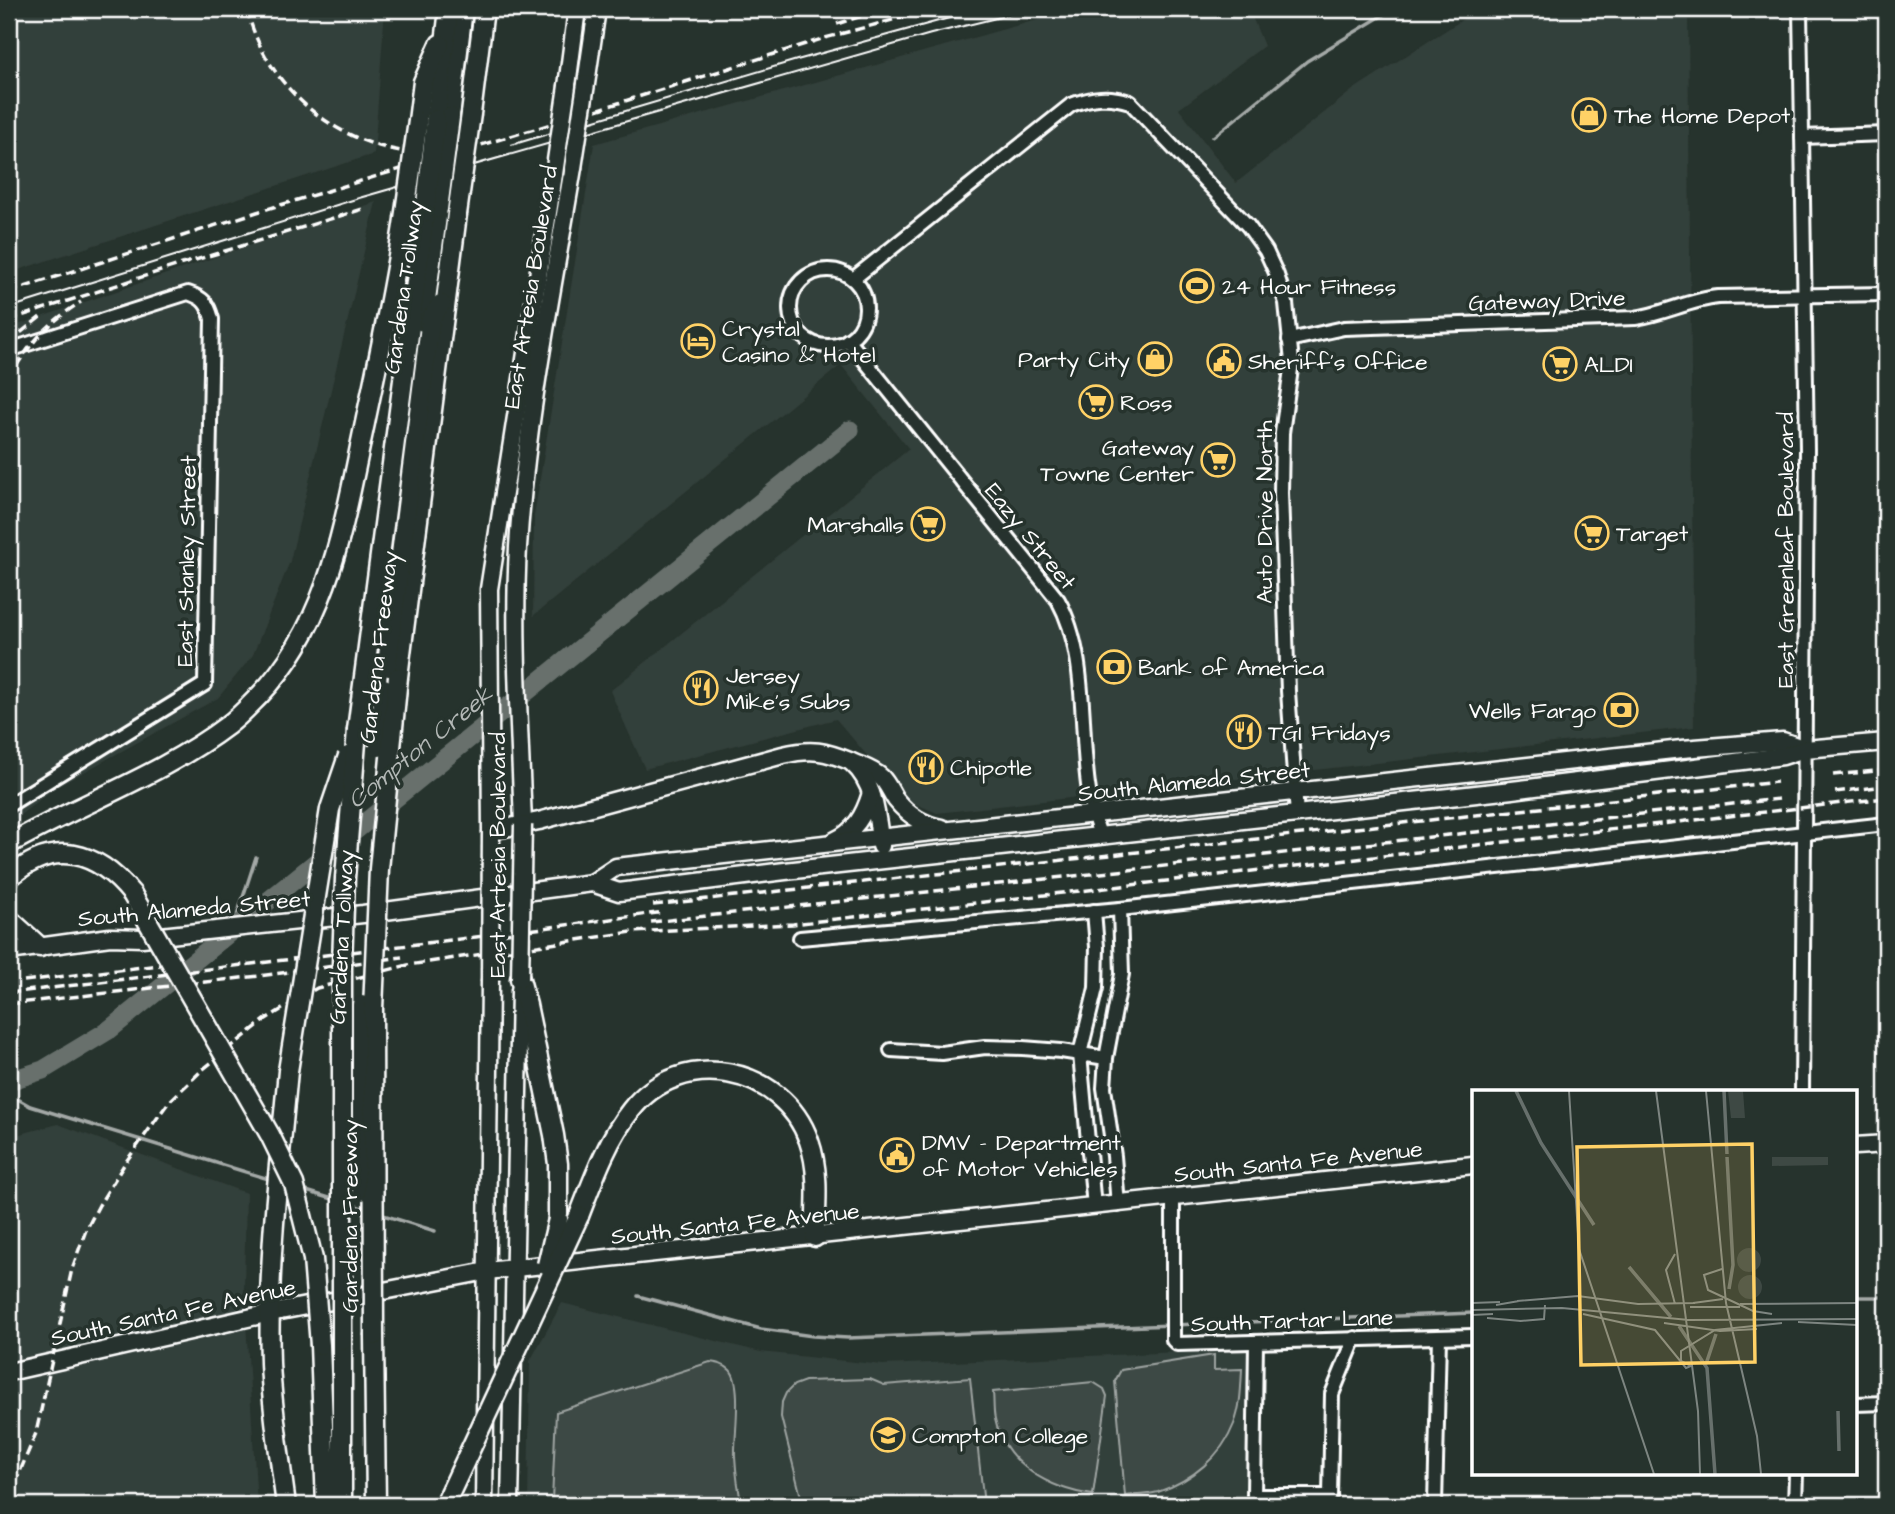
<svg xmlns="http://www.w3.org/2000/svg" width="1895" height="1514" font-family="'Architects Daughter',sans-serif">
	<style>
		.built { fill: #333f3a }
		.green { fill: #3e4944; stroke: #9ea4a2; stroke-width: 2 }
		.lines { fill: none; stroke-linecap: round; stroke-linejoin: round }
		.stream { stroke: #a4a9a7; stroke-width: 3.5 }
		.river { stroke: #67706c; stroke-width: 19 }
		.minor-casing { stroke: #fff; stroke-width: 18 }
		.major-casing { stroke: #fff; stroke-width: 21 }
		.highway-casing { stroke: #fff; stroke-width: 23 }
		.minor { stroke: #26332d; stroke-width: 12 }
		.major { stroke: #26332d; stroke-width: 16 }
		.highway { stroke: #26332d; stroke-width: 18 }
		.tram { stroke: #fff; stroke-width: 2 }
		.rail { stroke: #fff; stroke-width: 3.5; stroke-dasharray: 10 5; stroke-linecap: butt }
		.major-bridge-casing { stroke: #fff; stroke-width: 21; stroke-linecap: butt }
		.highway-bridge-casing { stroke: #fff; stroke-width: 23; stroke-linecap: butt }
		.major-bridge { stroke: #26332d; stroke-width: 16 }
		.highway-bridge { stroke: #26332d; stroke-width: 18 }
		.labels { text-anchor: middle; stroke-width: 7; stroke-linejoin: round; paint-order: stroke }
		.poi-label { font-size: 23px; fill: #fff; stroke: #26332d; text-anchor: start }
		.street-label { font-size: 23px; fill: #fff; stroke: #26332d }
		.water-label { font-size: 24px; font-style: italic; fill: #b3b8b6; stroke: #26332d }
		.inset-river { fill: none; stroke: #67706c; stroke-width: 3.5 }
		.inset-road { fill: none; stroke: #7d8581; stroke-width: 2 }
		.view { fill: #ffd166; fill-opacity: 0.15; stroke: #ffd166; stroke-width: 3.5 }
		.inset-edge { fill: none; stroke: #fff; stroke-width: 3.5 }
	</style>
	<rect width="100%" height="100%" fill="#26332d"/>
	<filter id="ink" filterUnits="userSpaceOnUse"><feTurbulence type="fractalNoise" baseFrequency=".0143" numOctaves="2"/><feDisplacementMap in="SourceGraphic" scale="14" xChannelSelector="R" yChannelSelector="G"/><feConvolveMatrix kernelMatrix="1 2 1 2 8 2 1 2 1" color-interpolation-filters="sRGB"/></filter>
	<g filter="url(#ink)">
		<!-- built -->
		<g class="built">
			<polygon points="9,9 385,9 374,154 9,273"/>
			<polygon points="1099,9 1249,9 1264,46 1179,109 1236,183 1354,89 1479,9 1688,9 1694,727 937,813 904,799 836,719 645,769 610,691 909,449 841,365 533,616 534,516 594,144 1044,18"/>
			<polygon points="376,202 290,561 253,655 218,698 53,789 9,824 9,328"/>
			<polygon points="58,1124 246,1193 244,1289 257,1505 9,1505 9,1137"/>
			<polygon points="562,1303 761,1352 883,1365 1248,1349 1246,1505 528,1505 530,1361"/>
		</g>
		<!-- green -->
		<g class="green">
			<path d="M1214,1355V1370L1242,1369C1241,1387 1241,1406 1234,1424C1222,1456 1191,1481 1158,1492C1148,1495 1136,1495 1125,1496L1115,1381L1121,1370Z"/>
			<path d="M710,1362C717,1363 724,1364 730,1370C743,1384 734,1437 735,1456C736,1473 738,1489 742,1505H555L552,1501L556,1412Z"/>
			<polygon points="970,1378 984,1505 803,1505 781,1417 782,1402 786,1393 794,1385 805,1381 870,1379 884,1385"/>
			<path d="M1093,1382L1104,1389L1107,1396L1093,1495C1051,1489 1005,1466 995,1419C993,1411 994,1401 993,1392Z"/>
		</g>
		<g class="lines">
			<!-- stream -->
			<g class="stream">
				<polyline points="1213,137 1307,61 1393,9"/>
				<polyline points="235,922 256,857"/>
				<polyline points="9,1094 30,1106 272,1180"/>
				<polyline points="303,1190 336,1200"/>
				<polyline points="346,1203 369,1210"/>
				<polyline points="380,1214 435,1231"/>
				<polyline points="638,1296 761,1329 813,1336 848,1338 1473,1313"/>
				<polyline points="1855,1297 1886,1297"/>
			</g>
			<!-- river -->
			<polyline class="river" points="9,1081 43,1070 109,1030 850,430"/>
			<defs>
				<g id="minor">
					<polyline points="1800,9 1807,449 1802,1092"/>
					<polyline points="1802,137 1886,134"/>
					<circle cx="828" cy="308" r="38"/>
					<path d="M853,279L1071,105C1092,97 1109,95 1130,102L1248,226L1266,251L1277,275L1286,303L1292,362L1282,433L1281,493L1288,691L1297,815"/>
					<path d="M848,340L1058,600C1096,668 1072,767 1101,837"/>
					<path d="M1289,340L1344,328L1635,318C1664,314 1689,300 1718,297L1886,294"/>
					<path d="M9,350L188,293C204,298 208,304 212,319L205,684L9,805"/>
					<polyline points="1094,911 1097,947 1096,988 1080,1054 1094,1207"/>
					<polyline points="800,938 1120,909 1886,824"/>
					<polyline points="891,1050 942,1053 985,1047 1023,1048 1061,1051 1106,1058"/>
					<polyline points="1173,1198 1173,1340 1177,1344 1473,1336"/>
					<polyline points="1118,1205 1114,1156 1104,1088 1106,1058 1122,974 1120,909"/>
					<polyline points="1256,1342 1254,1496 1330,1496 1332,1394 1355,1338"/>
					<polyline points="1855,1404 1886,1403"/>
					<polyline points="1435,1505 1439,1337"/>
					<polyline points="1795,1505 1796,1474"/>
				</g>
				<g id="major">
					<polyline points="586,84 597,9"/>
					<polyline points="567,86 577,9"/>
					<path d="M554,174L489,589L491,831L539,821L783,755C812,748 825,751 852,762C863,767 872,769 881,777C888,784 891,793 896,800C908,815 924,825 942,828"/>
					<path d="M852,763C875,783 877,817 881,846"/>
					<path d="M523,825C520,733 513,639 518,547C526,420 552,293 573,168"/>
					<path d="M834,841C855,831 864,816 871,793"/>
					<polyline points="592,883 616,867 1682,749 1783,741 1805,749"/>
					<polyline points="9,951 110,937 142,938 363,914 592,883 619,892 785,871 1512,790 1783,756 1805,749 1886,742"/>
					<polyline points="1855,1146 1886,1144"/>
					<polyline points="9,1372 270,1313 487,1271 1473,1165"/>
					<polyline points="484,1505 490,982"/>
					<polyline points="510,1505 520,990"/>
				</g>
				<g id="highway">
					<polyline points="471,114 484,9"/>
					<polyline points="450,117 463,9"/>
					<polyline points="436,119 449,9"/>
					<polyline points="418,121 423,82 440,44"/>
					<polyline points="423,322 438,209"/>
					<polyline points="398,677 457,214"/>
					<polyline points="384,688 431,318 441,304"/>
					<polyline points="357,730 425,213"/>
					<path d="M9,844C81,803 162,775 228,725C239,717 249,706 259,696C331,621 344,520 365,423C379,355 394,288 404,219"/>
					<path d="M9,878C53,838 97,851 132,894"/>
					<polyline points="9,919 40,947"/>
					<polyline points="520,979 527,1005 554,1135 558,1164 558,1219"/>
					<path d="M579,1216C593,1180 607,1140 631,1110C681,1046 783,1066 809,1141C820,1172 816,1205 815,1237"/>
					<polyline points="374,1336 376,1505"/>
					<polyline points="320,1345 326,1505"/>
					<path d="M286,1505C280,1458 272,1410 270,1363C267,1265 279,1168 288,1071"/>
					<polyline points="342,1505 342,1341"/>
				</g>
			</defs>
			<!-- minor casing -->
			<use href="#minor" class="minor-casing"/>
			<!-- major casing -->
			<use href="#major" class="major-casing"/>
			<!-- highway casing -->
			<use href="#highway" class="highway-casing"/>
			<!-- minor -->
			<use href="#minor" class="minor"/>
			<!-- major -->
			<use href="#major" class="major"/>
			<!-- highway -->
			<use href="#highway" class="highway"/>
			<!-- tram -->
			<g class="tram">
				<polyline points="511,145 797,60 982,9"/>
				<polyline points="9,308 359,198 931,34 1033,9"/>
			</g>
			<!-- rail -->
			<g class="rail">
				<path d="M247,9C267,95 352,158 439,153"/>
				<polyline points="837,24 883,9"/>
				<polyline points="9,292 257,212 568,119 825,38 934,9"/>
				<polyline points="9,320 179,265 363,209"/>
				<polyline points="9,342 44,314"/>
				<path d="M9,380C25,347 50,321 81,302"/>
				<polyline points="1833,775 1886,770"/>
				<polyline points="1835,792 1886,786"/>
				<polyline points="653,905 1777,782"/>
				<polyline points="651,922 1779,799"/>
				<polyline points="24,981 160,965"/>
				<polyline points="9,993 476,937 664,912"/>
				<polyline points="9,1004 259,976 402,957"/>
				<polyline points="9,1498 36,1433 72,1269 86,1230 99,1205 125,1163 168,1103 202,1070 266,1019 317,988 408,965 632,932 793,924 1886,798"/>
			</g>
			<defs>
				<g id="major-bridge">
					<polyline points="573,168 586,84"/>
					<polyline points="554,174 567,86"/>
					<polyline points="520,979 523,825"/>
					<polyline points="490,982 491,831"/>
				</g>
				<g id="highway-bridge">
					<polyline points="438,209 450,117"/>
					<polyline points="425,213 436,119"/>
					<polyline points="457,214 471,114"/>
					<polyline points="404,219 418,121"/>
					<polyline points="379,747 384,688"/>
					<polyline points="132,894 270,1135 294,1184 313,1259 320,1345"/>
					<polyline points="288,1071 330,809 348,756"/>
					<polyline points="362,1191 362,1005"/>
					<polyline points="547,1265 558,1219"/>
					<polyline points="374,1336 373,1009 379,869 398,677"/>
					<polyline points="342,1341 342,964 345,878 357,730"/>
					<polyline points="445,1504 579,1216"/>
				</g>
			</defs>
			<!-- major-bridge casing -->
			<use href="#major-bridge" class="major-bridge-casing"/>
			<!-- highway-bridge casing -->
			<use href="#highway-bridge" class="highway-bridge-casing"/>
			<!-- major-bridge -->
			<use href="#major-bridge" class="major-bridge"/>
			<!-- highway-bridge -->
			<use href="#highway-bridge" class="highway-bridge"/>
		</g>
	</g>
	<!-- icons -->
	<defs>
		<symbol id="shop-ring" viewBox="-11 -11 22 22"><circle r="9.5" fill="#26332d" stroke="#ffd166" stroke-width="1.5"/><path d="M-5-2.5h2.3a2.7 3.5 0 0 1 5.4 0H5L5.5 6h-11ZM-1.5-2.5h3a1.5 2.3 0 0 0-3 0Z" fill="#ffd166"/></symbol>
		<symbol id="stadium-ring" viewBox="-11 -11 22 22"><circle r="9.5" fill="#26332d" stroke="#ffd166" stroke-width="1.5"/><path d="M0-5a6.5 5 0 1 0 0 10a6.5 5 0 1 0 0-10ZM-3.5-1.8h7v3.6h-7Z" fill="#ffd166"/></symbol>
		<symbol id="hotel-ring" viewBox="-11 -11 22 22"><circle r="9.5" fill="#26332d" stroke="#ffd166" stroke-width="1.5"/><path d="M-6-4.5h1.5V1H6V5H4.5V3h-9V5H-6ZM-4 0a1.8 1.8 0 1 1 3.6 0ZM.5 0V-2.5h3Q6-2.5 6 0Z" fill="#ffd166"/></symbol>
		<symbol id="civic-ring" viewBox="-11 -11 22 22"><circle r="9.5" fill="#26332d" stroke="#ffd166" stroke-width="1.5"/><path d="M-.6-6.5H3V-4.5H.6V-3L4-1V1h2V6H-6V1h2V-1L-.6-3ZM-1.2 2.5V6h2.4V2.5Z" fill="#ffd166"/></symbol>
		<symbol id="supermarket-ring" viewBox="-11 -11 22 22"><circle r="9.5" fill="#26332d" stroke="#ffd166" stroke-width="1.5"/><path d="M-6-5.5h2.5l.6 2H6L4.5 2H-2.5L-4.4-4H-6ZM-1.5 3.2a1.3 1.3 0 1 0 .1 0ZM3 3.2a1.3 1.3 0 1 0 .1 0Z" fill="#ffd166"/></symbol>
		<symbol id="bank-ring" viewBox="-11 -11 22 22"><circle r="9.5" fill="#26332d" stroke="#ffd166" stroke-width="1.5"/><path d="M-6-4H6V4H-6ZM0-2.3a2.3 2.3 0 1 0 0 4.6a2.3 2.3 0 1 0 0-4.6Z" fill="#ffd166"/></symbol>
		<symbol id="restaurant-ring" viewBox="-11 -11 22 22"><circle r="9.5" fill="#26332d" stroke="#ffd166" stroke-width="1.5"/><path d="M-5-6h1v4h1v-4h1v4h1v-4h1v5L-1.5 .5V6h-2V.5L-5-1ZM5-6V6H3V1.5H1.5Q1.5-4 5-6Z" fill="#ffd166"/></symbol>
		<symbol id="university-ring" viewBox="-11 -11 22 22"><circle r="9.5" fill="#26332d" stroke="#ffd166" stroke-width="1.5"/><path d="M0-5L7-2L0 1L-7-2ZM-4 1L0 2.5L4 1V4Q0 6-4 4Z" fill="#ffd166"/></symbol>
	</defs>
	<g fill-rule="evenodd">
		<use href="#shop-ring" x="1570" y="96" width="38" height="38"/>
		<use href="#stadium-ring" x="1178" y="267" width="38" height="38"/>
		<use href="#hotel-ring" x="679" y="322" width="38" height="38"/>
		<use href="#shop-ring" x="1136" y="340" width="38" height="38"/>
		<use href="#civic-ring" x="1205" y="342" width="38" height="38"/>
		<use href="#supermarket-ring" x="1541" y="345" width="38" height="38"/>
		<use href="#supermarket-ring" x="1077" y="383" width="38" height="38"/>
		<use href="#supermarket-ring" x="1199" y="441" width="38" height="38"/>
		<use href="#supermarket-ring" x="909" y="505" width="38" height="38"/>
		<use href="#supermarket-ring" x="1573" y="514" width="38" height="38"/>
		<use href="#bank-ring" x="1095" y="648" width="38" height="38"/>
		<use href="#restaurant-ring" x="682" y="669" width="38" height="38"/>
		<use href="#bank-ring" x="1602" y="691" width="38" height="38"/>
		<use href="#restaurant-ring" x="1225" y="713" width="38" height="38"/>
		<use href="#restaurant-ring" x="907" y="748" width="38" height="38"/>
		<use href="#civic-ring" x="878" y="1136" width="38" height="38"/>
		<use href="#university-ring" x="869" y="1416" width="38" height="38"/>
	</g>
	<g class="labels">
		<!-- poi labels -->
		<g class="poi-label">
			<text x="1614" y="123">The Home Depot</text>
			<text x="1222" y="294">24 Hour Fitness</text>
			<text x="722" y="336">Crystal<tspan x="722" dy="26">Casino &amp; Hotel</tspan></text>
			<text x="1130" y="367" text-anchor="end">Party City</text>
			<text x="1248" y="369">Sheriff's Office</text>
			<text x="1584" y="372">ALDI</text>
			<text x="1120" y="410">Ross</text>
			<text x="1194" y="455" text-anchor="end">Gateway<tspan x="1194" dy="26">Towne Center</tspan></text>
			<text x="904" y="532" text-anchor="end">Marshalls</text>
			<text x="1616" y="541">Target</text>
			<text x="1138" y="675">Bank of America</text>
			<text x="726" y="683">Jersey<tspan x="726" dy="26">Mike's Subs</tspan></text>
			<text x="1596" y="718" text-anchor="end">Wells Fargo</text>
			<text x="1268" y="740">TGI Fridays</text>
			<text x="950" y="775">Chipotle</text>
			<text x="922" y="1150">DMV - Department<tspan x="922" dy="26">of Motor Vehicles</tspan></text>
			<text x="912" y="1443">Compton College</text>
		</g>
		<!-- street labels -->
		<g class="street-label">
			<text transform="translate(403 287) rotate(-82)" y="8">Gardena Tollway</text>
			<text transform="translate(530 287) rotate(-81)" y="8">East Artesia Boulevard</text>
			<text transform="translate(1547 300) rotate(-2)" y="8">Gateway Drive</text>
			<text transform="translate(1264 512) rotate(-90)" y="8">Auto Drive North</text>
			<text transform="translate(1031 536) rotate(51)" y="8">Eazy Street</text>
			<text transform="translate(1785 550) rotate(-90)" y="8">East Greenleaf Boulevard</text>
			<text transform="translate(186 561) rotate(-89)" y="8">East Stanley Street</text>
			<text transform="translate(378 647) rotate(-83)" y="8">Gardena Freeway</text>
			<text transform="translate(1194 781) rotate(-6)" y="8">South Alameda Street</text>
			<text transform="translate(497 855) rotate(-90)" y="8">East Artesia Boulevard</text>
			<text transform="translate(194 908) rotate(-5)" y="8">South Alameda Street</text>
			<text transform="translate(341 937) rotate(-87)" y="8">Gardena Tollway</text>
			<text transform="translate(1298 1161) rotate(-6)" y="8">South Santa Fe Avenue</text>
			<text transform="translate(349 1216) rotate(-90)" y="8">Gardena Freeway</text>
			<text transform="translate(735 1223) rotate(-6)" y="8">South Santa Fe Avenue</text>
			<text transform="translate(173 1312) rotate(-12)" y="8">South Santa Fe Avenue</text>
			<text transform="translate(1292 1320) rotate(-2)" y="8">South Tartar Lane</text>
		</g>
		<!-- water labels -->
		<g class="water-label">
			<text transform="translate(420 747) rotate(-39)" y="8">Compton Creek</text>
		</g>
	</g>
	<!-- overview -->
	<g transform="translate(1472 1090)">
		<rect width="385" height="385" fill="#26332d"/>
		<path d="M256,1H271L273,28H259ZM356,67V75L300,76V67ZM265 170a12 12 0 1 1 24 0a12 12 0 1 1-24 0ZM266 197a12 12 0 1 1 24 0a12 12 0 1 1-24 0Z" fill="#3e4944"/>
		<path class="inset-river" d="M44,1L69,53L122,135M252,1L255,64M255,67L261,175L257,199M157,177L199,227M207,236L235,278L243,384M234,274L244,244M366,321L367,361"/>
		<path class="inset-road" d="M97,1L107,159L182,384M184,1L226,321L228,384M234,1L254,213L285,346L289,384M203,164L194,180L203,214M250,179L232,185L236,200L281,221L300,224M45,211L106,206L166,214L223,213M0,213L28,212M221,213L251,209M268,214L385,213M24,215L47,211M218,217H268M0,220L90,218L217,230L385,229M111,224L183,240L214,278L219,276L209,271V261L243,240L310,233M0,225L21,224M15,228L49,231M48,231L72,229L73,215M326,232L385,235M192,233L248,241L285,239"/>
		<path class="view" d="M280,54L283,272L109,275L105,57Z"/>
		<rect width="385" height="385" class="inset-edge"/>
	</g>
	<!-- margin -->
	<rect width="1895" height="1514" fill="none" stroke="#26332d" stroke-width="35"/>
	<rect x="18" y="18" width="1860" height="1479" fill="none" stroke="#fff" stroke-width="2.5" filter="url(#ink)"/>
</svg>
